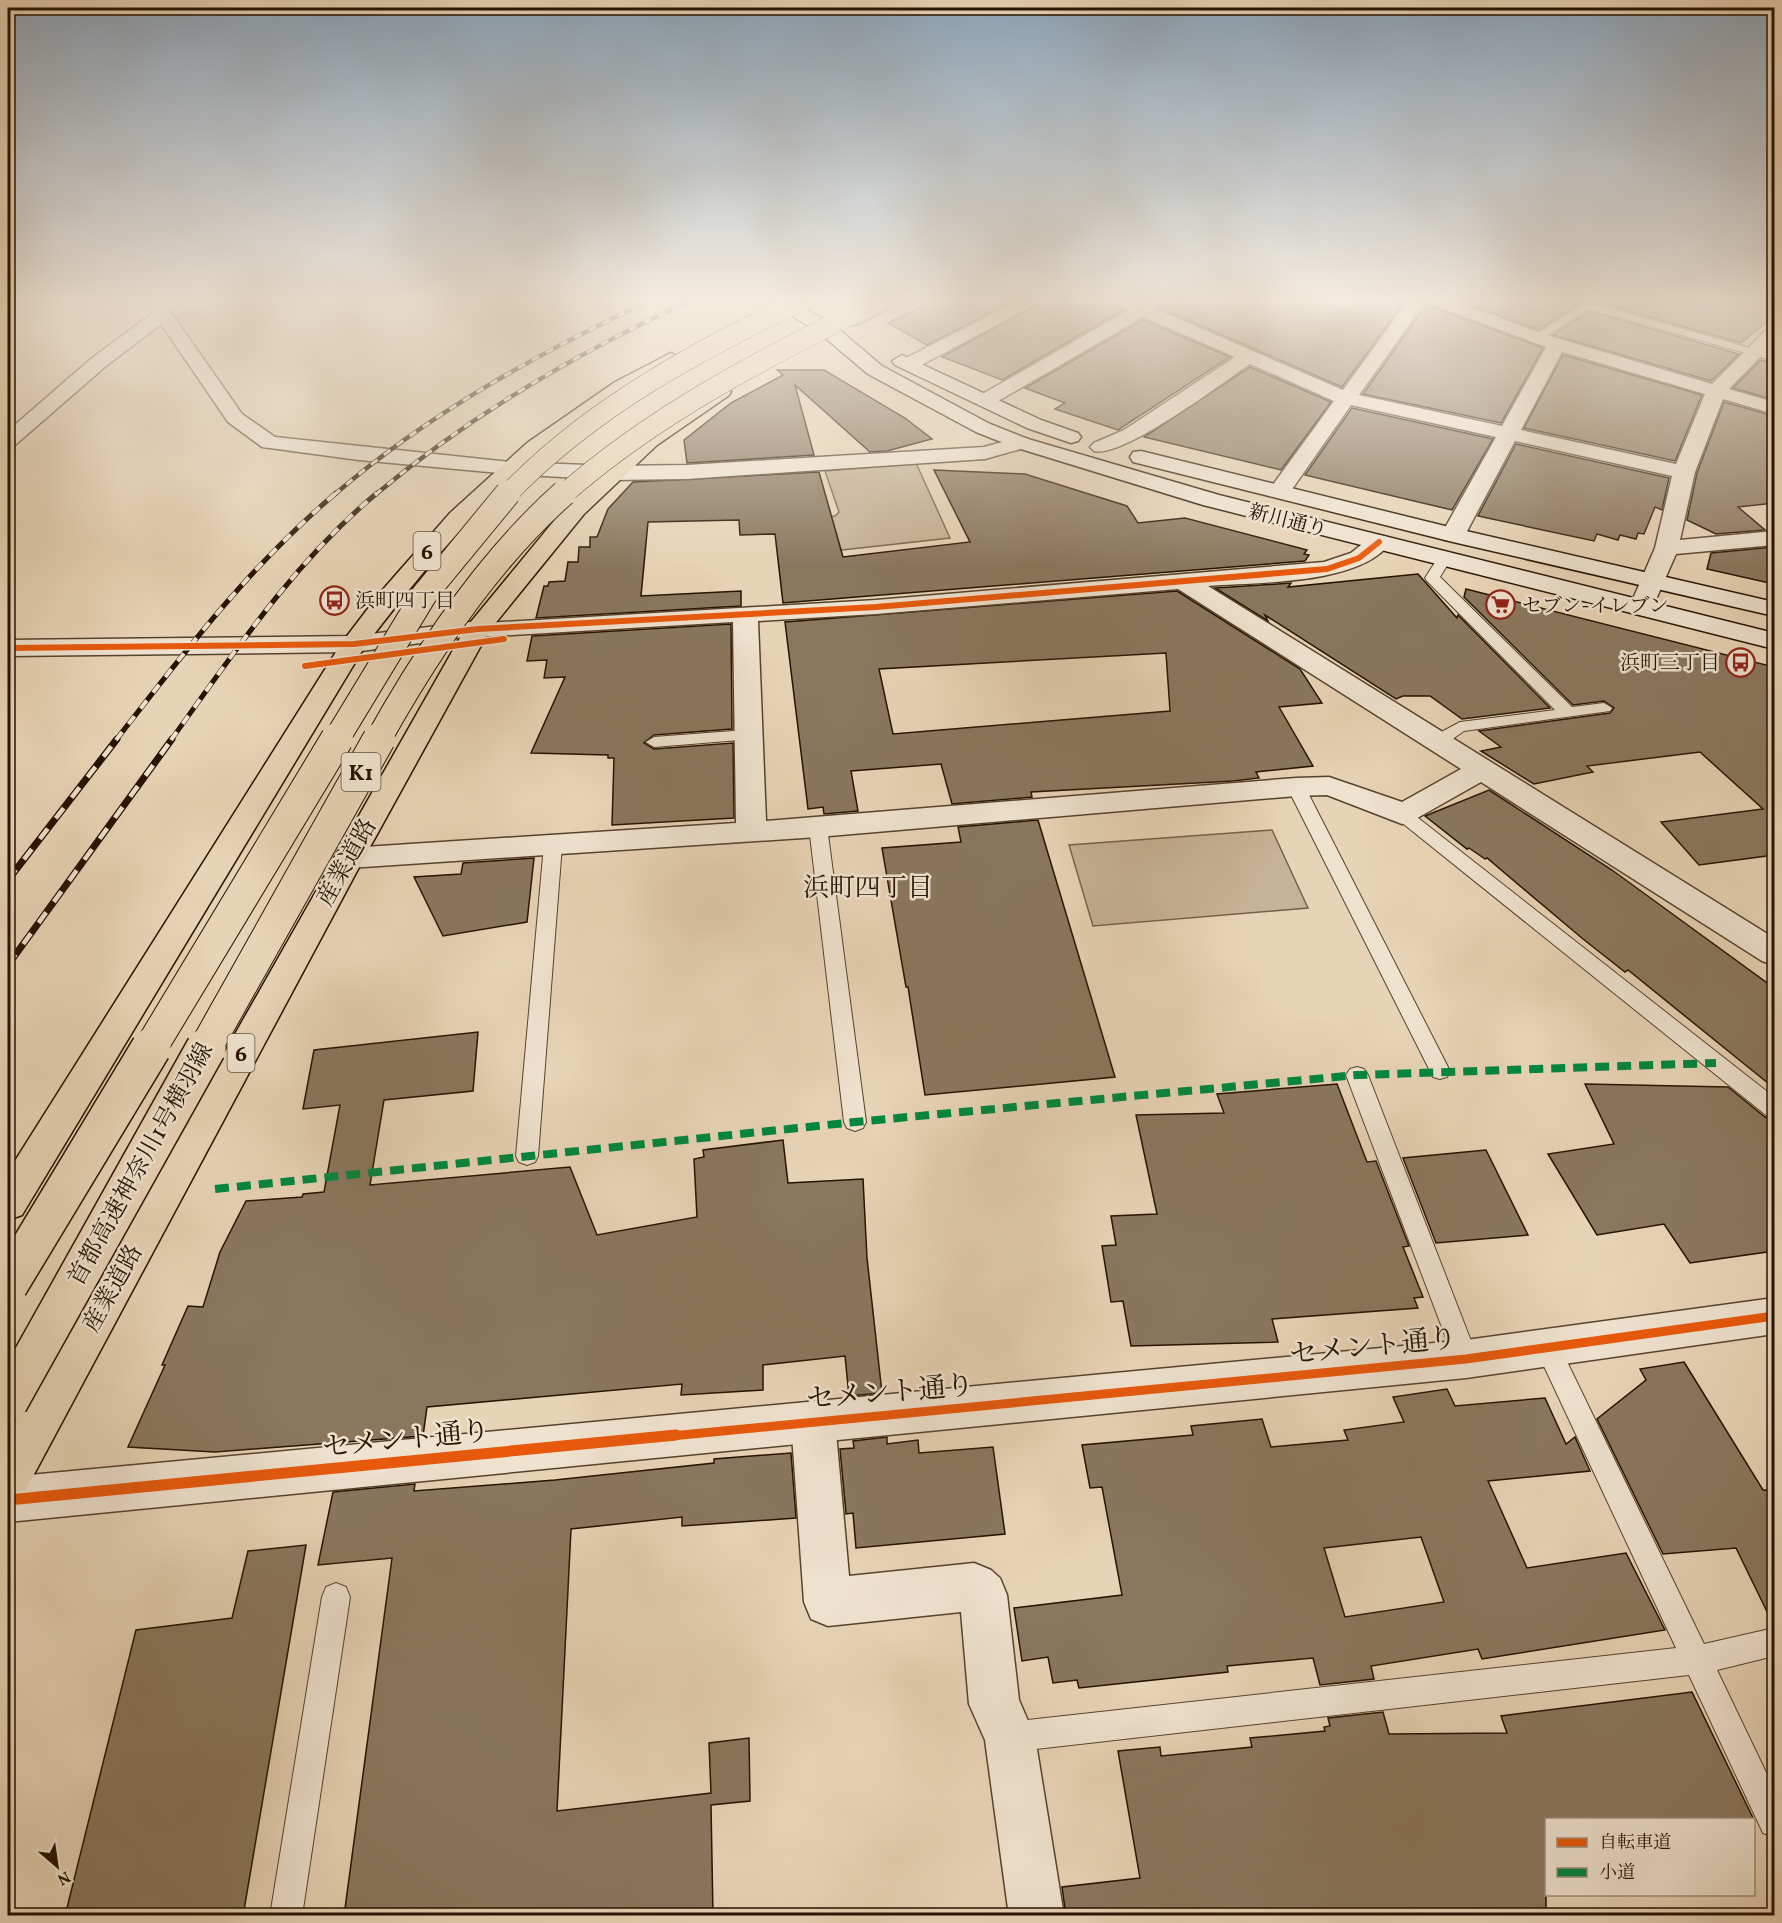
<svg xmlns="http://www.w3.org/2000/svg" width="1782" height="1923" font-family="Vollkorn,'Noto Serif JP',serif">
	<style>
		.green { fill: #c6b296; stroke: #76624b; stroke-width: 1.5 }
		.building { fill: #8a775e; stroke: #251300; stroke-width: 1.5; fill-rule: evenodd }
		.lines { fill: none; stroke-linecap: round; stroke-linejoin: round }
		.service-casing { stroke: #56432d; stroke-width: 2 }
		.minor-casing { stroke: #56432d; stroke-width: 3 }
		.tertiary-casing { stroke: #56432d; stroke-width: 3 }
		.secondary-casing { stroke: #251300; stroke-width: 3 }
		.primary-casing { stroke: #251300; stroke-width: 3 }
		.service { fill: #efe2cf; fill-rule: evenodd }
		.minor { fill: #efe2cf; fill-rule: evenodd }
		.tertiary { fill: #efe2cf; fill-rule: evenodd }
		.secondary { fill: #efe2cf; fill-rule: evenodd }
		.primary { fill: #e7d3b5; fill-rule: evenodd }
		.rail-far2-casing { stroke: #251300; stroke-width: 4.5 }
		.rail-far1-casing { stroke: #251300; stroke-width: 5 }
		.rail-casing { stroke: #251300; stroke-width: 7 }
		.rail-far2 { stroke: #efe2cf; stroke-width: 3; stroke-dasharray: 8; stroke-linecap: butt }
		.rail-far1 { stroke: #efe2cf; stroke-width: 4; stroke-dasharray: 10; stroke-linecap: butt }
		.rail { stroke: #efe2cf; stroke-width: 4.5; stroke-dasharray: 13; stroke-linecap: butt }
		.motorway-bridge-far3-casing { stroke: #251300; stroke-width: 21; stroke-linecap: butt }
		.motorway-bridge-far2-casing { stroke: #251300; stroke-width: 27; stroke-linecap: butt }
		.motorway-bridge-far1-casing { stroke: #251300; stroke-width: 34; stroke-linecap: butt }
		.motorway-bridge-casing { stroke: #251300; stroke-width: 42; stroke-linecap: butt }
		.motorway-bridge-far3 { stroke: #e7d3b5; stroke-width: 20 }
		.motorway-bridge-far2 { stroke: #e7d3b5; stroke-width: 25 }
		.motorway-bridge-far1 { stroke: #e7d3b5; stroke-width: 32 }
		.motorway-bridge { stroke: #e7d3b5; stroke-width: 39 }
		.quiet { stroke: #00873e; stroke-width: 8; stroke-dasharray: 14 8; stroke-linecap: butt }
		.cycleway-far2-casing { stroke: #efe2cf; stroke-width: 9 }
		.cycleway-far1-casing { stroke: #efe2cf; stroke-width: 13 }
		.cycleway-casing { stroke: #efe2cf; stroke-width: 15 }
		.cycleway-far2 { stroke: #e8590c; stroke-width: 6 }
		.cycleway-far1 { stroke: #e8590c; stroke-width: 9 }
		.cycleway { stroke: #e8590c; stroke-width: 11 }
		.labels { text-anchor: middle; stroke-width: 5; stroke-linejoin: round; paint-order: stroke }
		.far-street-label { font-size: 20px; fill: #251300; stroke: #efe2cf }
		.far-poi-label { font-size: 20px; fill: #251300; stroke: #efe2cf; text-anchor: start }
		.shield { fill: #efe2cf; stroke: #62513e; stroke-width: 1.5 }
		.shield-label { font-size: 22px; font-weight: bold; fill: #251300 }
		.street-label { font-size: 24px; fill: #251300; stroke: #efe2cf }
		.neighbourhood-label { font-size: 26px; fill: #251300; stroke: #efe2cf }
		.near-street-label { font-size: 28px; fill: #251300; stroke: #efe2cf }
	</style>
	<rect width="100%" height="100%" fill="#e7d3b5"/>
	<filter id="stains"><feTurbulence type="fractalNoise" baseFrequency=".00333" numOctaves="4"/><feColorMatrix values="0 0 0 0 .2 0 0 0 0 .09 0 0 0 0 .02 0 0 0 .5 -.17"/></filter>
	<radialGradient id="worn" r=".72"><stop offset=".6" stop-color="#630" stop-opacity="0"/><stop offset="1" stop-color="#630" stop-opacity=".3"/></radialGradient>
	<!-- green -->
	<g class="green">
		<polygon points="916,463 950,538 815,553 798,519 835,516 839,512 825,471"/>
		<polygon points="1272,830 1308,908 1093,926 1069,845"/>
	</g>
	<!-- building -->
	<g class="building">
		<polygon points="940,298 1019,298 927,345 888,323"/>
		<polygon points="1049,298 1104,298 1123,310 1002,380 942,357"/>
		<polygon points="1164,298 1407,298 1342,387 1160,308 1166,302"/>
		<polygon points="1454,298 1587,298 1539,330"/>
		<polygon points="1604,298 1695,298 1715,303 1722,298 1738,298 1748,304 1774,311 1774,316 1741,343 1600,303"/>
		<polygon points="1426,305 1543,348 1501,423 1363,394"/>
		<polygon points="1589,311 1739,354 1711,381 1553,335"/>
		<polygon points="1143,320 1230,357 1118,430 1055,409 1065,403 1025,388"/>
		<polygon points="1563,355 1702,395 1675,461 1524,428"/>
		<polygon points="1761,360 1774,363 1774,400 1733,388"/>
		<polygon points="1250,367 1331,402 1281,470 1144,437"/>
		<polygon points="777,370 824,370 905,418 932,439 887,451 870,452 795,385 814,455 687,463 684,440 731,403 783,375"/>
		<polygon points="1724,402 1774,416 1774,503 1738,507 1765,530 1716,534 1687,520 1697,473"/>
		<polygon points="1352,408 1493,439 1452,510 1305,475"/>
		<polygon points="1516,444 1669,478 1662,510 1655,507 1644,534 1638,533 1636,539 1620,535 1618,540 1597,534 1594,541 1478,516"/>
		<polygon points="934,470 1025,474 1127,506 1138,523 1185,518 1307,550 1304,554 1309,555 1305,561 783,603 775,534 740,535 739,520 648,522 641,596 741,591 741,606 536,618 544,586 548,586 549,582 565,581 568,562 578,562 579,547 590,547 590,537 597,537 608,509 633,482 819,472 843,557 970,542"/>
		<polygon points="1774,547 1774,584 1707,569 1711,553"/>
		<polygon points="1418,574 1457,618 1458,615 1550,708 1462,719 1430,696 1403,696 1396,699 1265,615 1268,621 1215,588 1291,583 1288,587"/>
		<polygon points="1466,589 1774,667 1774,855 1699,865 1661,822 1763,809 1700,752 1587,766 1593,772 1534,784 1481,751 1501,747 1479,731 1610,713 1614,708 1604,701 1573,705 1464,597"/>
		<path d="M1177,591L1300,669L1322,703L1279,707L1313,766L1256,772L1259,778L1233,781L1031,792L1032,797L952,804L941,764L851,771L858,811L824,814L823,807L808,809L785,622ZM1166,653L1170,711L893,734L879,669Z"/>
		<polygon points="731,624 732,729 654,735 644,743 654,749 733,743 734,818 612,825 614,758 608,758 608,755 531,753 565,677 544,678 547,660 527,661 532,636"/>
		<polygon points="1489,790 1612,870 1774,988 1774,1088 1628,970 1625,972 1583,939 1487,858 1485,859 1469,848 1467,849 1425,816"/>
		<polygon points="1038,820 1115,1077 925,1095 908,987 906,987 882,848 961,842 958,827"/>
		<polygon points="534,858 527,922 443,936 414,877 461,874 463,863"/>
		<polygon points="478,1032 473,1091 384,1100 370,1185 570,1167 597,1235 697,1217 694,1159 704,1157 703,1150 783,1140 788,1183 863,1179 867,1258 882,1393 849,1396 845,1356 763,1365 763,1390 681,1395 682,1384 427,1407 423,1436 215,1452 128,1447 165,1365 162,1365 188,1306 203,1307 220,1252 246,1201 302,1197 303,1194 324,1192 340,1105 303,1109 314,1050"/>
		<polygon points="1337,1084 1367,1162 1376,1161 1409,1246 1403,1247 1423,1297 1414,1298 1418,1308 1272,1319 1278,1342 1131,1346 1123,1301 1111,1302 1102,1246 1116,1245 1111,1216 1157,1214 1136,1115 1224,1113 1217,1094"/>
		<polygon points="1585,1084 1728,1087 1765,1117 1774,1119 1774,1251 1690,1263 1664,1224 1597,1235 1548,1154 1614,1144"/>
		<polygon points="1486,1150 1528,1235 1436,1243 1403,1158"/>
		<polygon points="1684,1362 1763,1490 1774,1490 1774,1626 1736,1548 1663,1554 1597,1419 1646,1380 1640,1369"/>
		<path d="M1447,1389L1455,1406L1545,1398L1566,1444L1575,1437L1590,1471L1488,1481L1527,1568L1626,1553L1665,1630L1482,1659L1478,1649L1371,1666L1374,1679L1320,1685L1313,1658L1227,1666L1228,1672L1079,1688L1077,1680L1053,1683L1048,1657L1022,1661L1014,1608L1122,1595L1102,1487L1090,1488L1082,1445L1193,1435L1191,1426L1262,1419L1271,1447L1348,1440L1344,1430L1404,1422L1393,1397ZM1421,1537L1444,1602L1345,1617L1324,1548Z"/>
		<polygon points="887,1437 887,1444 918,1440 919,1453 993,1447 1005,1534 856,1548 853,1513 846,1514 840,1449 854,1448 853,1441"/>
		<polygon points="791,1453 796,1518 682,1526 682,1517 571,1529 557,1811 711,1793 709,1743 749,1738 750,1801 711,1805 713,1916 344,1916 392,1558 318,1565 333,1492 415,1484 414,1491 555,1480 714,1463 714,1459"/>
		<polygon points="306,1545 243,1916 65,1916 136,1630 232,1618 248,1551"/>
		<polygon points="1692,1692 1754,1820 1546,1820 1546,1916 1066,1916 1062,1887 1140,1878 1118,1751 1160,1747 1161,1756 1252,1747 1250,1738 1325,1731 1324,1727 1330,1726 1328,1718 1383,1712 1389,1734 1507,1733 1501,1716"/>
	</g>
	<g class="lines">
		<defs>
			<g id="service">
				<polygon points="1591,298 1602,298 1596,304 1774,355 1774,361 1589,309 1540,340 1531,338"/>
				<polygon points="1444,555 1451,559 1440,577 1572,707 1604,703 1612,708 1610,711 1464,731 1444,745 1432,745 1430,741 1432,737 1460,722 1555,710 1427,581 1425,578 1439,556"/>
				<polygon points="746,730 752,731 754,735 752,739 654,747 646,742 654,737"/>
				<polygon points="1296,782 1305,787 1450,1071 1447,1077 1440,1079 1433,1077 1430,1071 1287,787"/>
				<polygon points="1402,808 1408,810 1774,1097 1774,1117 1766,1115 1396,818 1393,814"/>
				<polygon points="818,821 827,827 866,1122 863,1128 855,1131 847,1128 844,1122 809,827"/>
				<polygon points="553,839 562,845 538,1156 535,1162 527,1165 519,1162 516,1156 544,845"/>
				<polygon points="1357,1067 1364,1069 1368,1075 1478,1359 1475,1367 1466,1370 1457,1367 1454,1359 1346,1075 1350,1069"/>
				<polygon points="1547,1336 1556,1339 1704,1644 1774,1628 1774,1656 1717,1670 1774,1789 1774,1837 1763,1833 1689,1675 1010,1752 999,1748 995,1737 999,1726 1010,1722 1676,1648 1535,1347 1538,1339"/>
				<polygon points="336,1583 346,1587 350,1597 302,1916 270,1916 322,1597 326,1587"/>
			</g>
			<g id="minor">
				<polygon points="1024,298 1047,298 916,368 902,368 899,364 902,360"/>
				<path d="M1106,298H1130L1141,303L1149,298H1161L1164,302L1156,309L1343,390L1410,298H1447L1543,334L1712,384L1767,329L1774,328V343L1729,389L1774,402V414L1723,399L1695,472L1680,540L1774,531V545L1676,554L1650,613L1641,615L1632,613L1629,608L1655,548L1672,476L1515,441L1465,535L1461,540H1445L1441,535L1496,437L1351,405L1288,495H1272L1269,490L1334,401L1250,364C1222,383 1122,459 1094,451L1090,447L1094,443L1124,430L1235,357L1143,317L993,404H979L976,400L979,396L1128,310ZM1425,302L1546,347L1502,426L1359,395ZM1562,352L1705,394L1676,464L1521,430Z"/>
				<polygon points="1746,298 1774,298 1774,309 1749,302"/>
				<polygon points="1021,437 1028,439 1032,443 1028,447 985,459 687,479 613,480 605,478 602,473 605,468 613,466 687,465 984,447"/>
				<path d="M1379,535L1387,537L1391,542C1361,585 1257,582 1208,586L1774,938V965L1762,961L1481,782L1412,821L1402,824L1327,795L1296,796L818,837L349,868L338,865L334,858L338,851L349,848L736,823L733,622L478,637L469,634L465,629L469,624L876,600L1324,562L1351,553L1371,537ZM1178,589L1461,769L1402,802L1329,777L1296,778L766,821L758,621L876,614Z"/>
				<polygon points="813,1400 828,1406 835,1421 849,1576 974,1563 991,1570 1000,1578 1007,1595 1019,1700 1035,1737 1064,1916 1009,1916 985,1740 969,1704 961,1612 828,1626 811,1619 804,1602 791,1421 798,1406"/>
			</g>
			<g id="tertiary">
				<polygon points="143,298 161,298 242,414 275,437 510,462 613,466 621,468 624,473 621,478 613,480 510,474 359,460 262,447 228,422 161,324 106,366 15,445 8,447 8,431 92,358 153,313"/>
				<polygon points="478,621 487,624 491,629 487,634 354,652 8,656 8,640 354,636"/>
				<polygon points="1774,1298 1774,1334 1466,1378 8,1522 8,1477 1466,1340"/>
			</g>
			<g id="secondary">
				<polygon points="765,298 787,298 836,327 882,366 990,424 1028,439 1219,495 1774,633 1774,649 1203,505 1014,447 976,432 868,374 822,335"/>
				<polygon points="902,355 1041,420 1078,433 1081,437 1078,441 1071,443 1027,428 895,365 892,361"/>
				<polygon points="1141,451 1453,528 1774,602 1774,616 1453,542 1133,462 1130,457 1133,452"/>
			</g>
			<g id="primary">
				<polygon points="884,298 907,298 859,324 853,325 844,320 847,316"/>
				<path d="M671,353L681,359L678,363C646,381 614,399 584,420C497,481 429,562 365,646L22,1215L8,1220V1172L341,644L379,594L450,513L527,443L615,382Z"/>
				<polygon points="721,386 728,388 731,392 728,396 657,445 584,514 489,631 364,858 24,1493 8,1499 8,1434 465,629 568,504 643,437 714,388"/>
			</g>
		</defs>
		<!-- service casing -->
		<use href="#service" class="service-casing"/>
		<!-- minor casing -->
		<use href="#minor" class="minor-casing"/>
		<!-- tertiary casing -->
		<use href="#tertiary" class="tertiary-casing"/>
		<!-- secondary casing -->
		<use href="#secondary" class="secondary-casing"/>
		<!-- primary casing -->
		<use href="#primary" class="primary-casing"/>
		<!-- service -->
		<use href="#service" class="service"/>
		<!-- minor -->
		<use href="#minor" class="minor"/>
		<!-- tertiary -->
		<use href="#tertiary" class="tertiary"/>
		<!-- secondary -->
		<use href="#secondary" class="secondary"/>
		<!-- primary -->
		<use href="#primary" class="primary"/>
		<defs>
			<g id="rail-far2">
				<path d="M334,495C430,412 541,352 655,298"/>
				<path d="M375,495C473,413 580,351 696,298"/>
			</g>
			<g id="rail-far1">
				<path d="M116,740C187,649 247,569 336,493"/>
				<path d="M171,740C233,654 294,562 377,493"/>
			</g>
			<g id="rail">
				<polyline points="8,880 117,739"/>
				<polyline points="8,965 172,739"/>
			</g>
		</defs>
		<!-- rail-far2 casing -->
		<use href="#rail-far2" class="rail-far2-casing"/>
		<!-- rail-far1 casing -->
		<use href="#rail-far1" class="rail-far1-casing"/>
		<!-- rail casing -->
		<use href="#rail" class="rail-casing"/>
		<!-- rail-far2 -->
		<use href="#rail-far2" class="rail-far2"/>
		<!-- rail-far1 -->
		<use href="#rail-far1" class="rail-far1"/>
		<!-- rail -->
		<use href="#rail" class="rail"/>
		<defs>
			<g id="motorway-bridge-far3">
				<path d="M507,495C591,407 700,349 808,298"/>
				<path d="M563,495C658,411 771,355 884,298"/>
			</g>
			<g id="motorway-bridge-far2">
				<polyline points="336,740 424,595 508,493"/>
				<path d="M378,740C427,652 488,560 564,493"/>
			</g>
			<g id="motorway-bridge-far1">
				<polyline points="150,1049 337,739"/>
				<polyline points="205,1049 379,739"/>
			</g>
			<g id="motorway-bridge">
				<polyline points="8,1285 151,1048"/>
				<polyline points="8,1402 206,1048"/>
			</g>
		</defs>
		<!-- motorway-bridge-far3 casing -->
		<use href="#motorway-bridge-far3" class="motorway-bridge-far3-casing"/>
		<!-- motorway-bridge-far2 casing -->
		<use href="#motorway-bridge-far2" class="motorway-bridge-far2-casing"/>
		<!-- motorway-bridge-far1 casing -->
		<use href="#motorway-bridge-far1" class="motorway-bridge-far1-casing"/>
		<!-- motorway-bridge casing -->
		<use href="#motorway-bridge" class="motorway-bridge-casing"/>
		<!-- motorway-bridge-far3 -->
		<use href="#motorway-bridge-far3" class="motorway-bridge-far3"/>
		<!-- motorway-bridge-far2 -->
		<use href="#motorway-bridge-far2" class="motorway-bridge-far2"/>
		<!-- motorway-bridge-far1 -->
		<use href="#motorway-bridge-far1" class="motorway-bridge-far1"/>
		<!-- motorway-bridge -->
		<use href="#motorway-bridge" class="motorway-bridge"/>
		<!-- quiet -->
		<polyline class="quiet" points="215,1189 855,1122 1357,1075 1716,1063"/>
		<defs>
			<g id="cycleway-far2">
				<polyline points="8,648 354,644 478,629 876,607 1327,569 1359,558 1379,542"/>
				<polyline points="305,666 504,639"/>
			</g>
			<polyline id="cycleway-far1" points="661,1437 1466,1359 1774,1316"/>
			<polyline id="cycleway" points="8,1500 676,1435"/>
		</defs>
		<!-- cycleway-far2 casing -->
		<use href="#cycleway-far2" class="cycleway-far2-casing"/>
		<!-- cycleway-far1 casing -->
		<use href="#cycleway-far1" class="cycleway-far1-casing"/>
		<!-- cycleway casing -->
		<use href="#cycleway" class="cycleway-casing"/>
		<!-- cycleway-far2 -->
		<use href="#cycleway-far2" class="cycleway-far2"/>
		<!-- cycleway-far1 -->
		<use href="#cycleway-far1" class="cycleway-far1"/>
		<!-- cycleway -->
		<use href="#cycleway" class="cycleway"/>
	</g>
	<!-- sky -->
	<linearGradient id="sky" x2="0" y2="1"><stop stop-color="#8da6bb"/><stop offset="0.53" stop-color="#f4ebde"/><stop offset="1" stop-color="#f4ebde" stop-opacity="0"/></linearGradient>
	<rect width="1782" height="567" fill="url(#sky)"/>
	<!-- icons -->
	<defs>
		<symbol id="bus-ring" viewBox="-11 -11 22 22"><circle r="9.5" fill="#efe2cf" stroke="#8f2418" stroke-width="1.5"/><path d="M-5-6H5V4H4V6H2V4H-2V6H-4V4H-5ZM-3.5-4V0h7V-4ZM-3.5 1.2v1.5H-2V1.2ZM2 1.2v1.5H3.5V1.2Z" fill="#8f2418"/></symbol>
		<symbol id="supermarket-ring" viewBox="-11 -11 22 22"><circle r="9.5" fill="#efe2cf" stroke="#8f2418" stroke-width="1.5"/><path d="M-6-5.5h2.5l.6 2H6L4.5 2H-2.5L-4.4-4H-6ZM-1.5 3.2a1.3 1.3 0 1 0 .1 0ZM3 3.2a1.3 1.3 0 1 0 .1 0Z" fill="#8f2418"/></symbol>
	</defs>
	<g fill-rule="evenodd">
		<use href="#bus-ring" x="318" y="584" width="33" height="33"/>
		<use href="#supermarket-ring" x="1484" y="588" width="33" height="33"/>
		<use href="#bus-ring" x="1724" y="646" width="33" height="33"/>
	</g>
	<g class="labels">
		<!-- far-street labels -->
		<g class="far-street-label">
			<text transform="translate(1288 520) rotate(14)" y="7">新川通り</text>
		</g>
		<!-- far-poi labels -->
		<g class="far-poi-label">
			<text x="355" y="607">浜町四丁目</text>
			<text x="1522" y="612">セブン-イレブン</text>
			<text x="1720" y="669" text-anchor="end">浜町三丁目</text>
		</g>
		<!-- shield labels -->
		<g class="shield">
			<rect x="413.5" y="532" width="27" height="38" rx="4.5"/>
			<rect x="341.5" y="753" width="39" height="38" rx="4.5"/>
			<rect x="227.5" y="1034" width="27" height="38" rx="4.5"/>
		</g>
		<g class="shield-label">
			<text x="427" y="559">6</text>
			<text x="361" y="780">K1</text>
			<text x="241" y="1061">6</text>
		</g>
		<!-- street labels -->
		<g class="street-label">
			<text transform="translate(346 862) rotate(-61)" y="8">産業道路</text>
			<text transform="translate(140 1164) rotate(-61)" y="8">首都高速神奈川1号横羽線</text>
			<text transform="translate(112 1288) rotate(-61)" y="8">産業道路</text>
		</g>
		<!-- neighbourhood labels -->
		<g class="neighbourhood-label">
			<text x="868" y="896">浜町四丁目</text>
		</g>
		<!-- near-street labels -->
		<g class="near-street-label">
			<text transform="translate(1373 1345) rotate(-6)" y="10">セメント通り</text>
			<text transform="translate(890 1391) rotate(-5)" y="10">セメント通り</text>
			<text transform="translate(406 1438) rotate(-6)" y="10">セメント通り</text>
		</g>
	</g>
	<!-- margin -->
	<rect width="1782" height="1923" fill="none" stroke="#e7d3b5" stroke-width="30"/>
	<rect x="9" y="9" width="1764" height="1905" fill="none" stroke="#251300" stroke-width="3"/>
	<rect x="15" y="15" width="1752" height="1893" fill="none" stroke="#251300" stroke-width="1.5"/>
	<!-- legend -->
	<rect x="1545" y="1818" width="210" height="78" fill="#efe2cf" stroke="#9e8f7c" stroke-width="1.5"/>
	<rect x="1557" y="1838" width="30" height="9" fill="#e8590c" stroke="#9e8f7c" stroke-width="1.5"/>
	<text x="1599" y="1848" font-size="18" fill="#251300">自転車道</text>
	<rect x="1557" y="1868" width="30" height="9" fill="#00873e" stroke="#9e8f7c" stroke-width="1.5"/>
	<text x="1599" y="1878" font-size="18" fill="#251300">小道</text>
	<!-- north arrow -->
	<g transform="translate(57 1866) rotate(151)" stroke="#efe2cf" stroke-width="4.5" paint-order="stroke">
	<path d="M0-4.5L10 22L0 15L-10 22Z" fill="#251300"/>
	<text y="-9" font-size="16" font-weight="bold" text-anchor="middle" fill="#251300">N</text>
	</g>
	<rect width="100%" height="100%" filter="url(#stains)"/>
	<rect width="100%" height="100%" fill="url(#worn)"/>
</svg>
